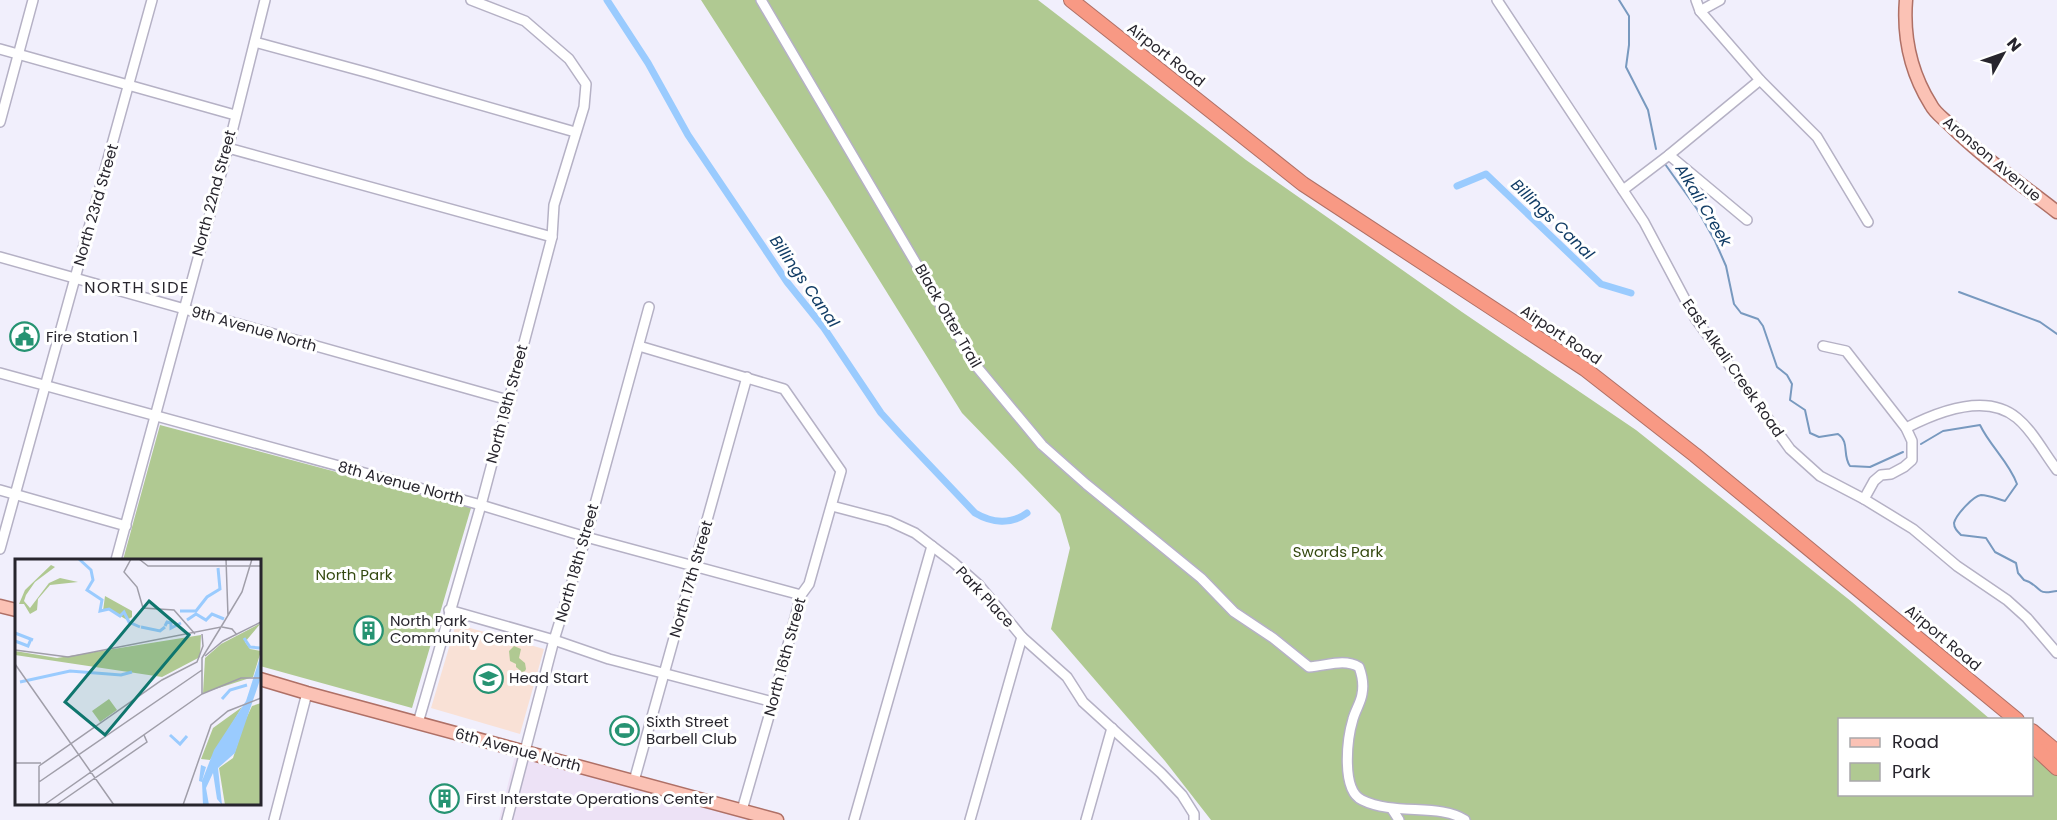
<svg xmlns="http://www.w3.org/2000/svg" width="2057" height="820" font-family="Poppins,sans-serif">
	<style>
		.industrial { fill: #ede2f6 }
		.education { fill: #f9e1d6 }
		.green { fill: #b0c992 }
		.lines { fill: none; stroke-linecap: round; stroke-linejoin: round }
		.stream { stroke: #7899bf; stroke-width: 2 }
		.canal { stroke: #9acbfe; stroke-width: 7 }
		.minor-casing { stroke: #b5b1c5; stroke-width: 12 }
		.major-casing { stroke: #af7066; stroke-width: 15 }
		.highway-casing { stroke: #af7066; stroke-width: 16 }
		.minor { stroke: #fff; stroke-width: 9 }
		.major { stroke: #fbc2b5; stroke-width: 12 }
		.highway { stroke: #f89984; stroke-width: 14 }
		.labels { text-anchor: middle; stroke-width: 6; stroke-linejoin: round; paint-order: stroke }
		.street-label { font-size: 15px; fill: #27252d; stroke: #fff }
		.poi-label { font-size: 15px; fill: #27252d; stroke: #fff; text-anchor: start }
		.park-label { font-size: 15px; fill: #344910; stroke: #fff }
		.water-label { font-size: 16px; font-style: italic; fill: #123d66; stroke: #fff }
		.neighbourhood-label { font-size: 16px; letter-spacing: 1.5px; fill: #27252d; stroke: #fff }
		.inset-river { fill: none; stroke: #9acbfe; stroke-width: 3 }
		.inset-road { fill: none; stroke: #a09ea9; stroke-width: 1.5 }
		.view { fill: #0f766e; fill-opacity: 0.15; stroke: #0f766e; stroke-width: 3 }
		.inset-edge { fill: none; stroke: #27252d; stroke-width: 3 }
	</style>
	<rect width="100%" height="100%" fill="#f1effc"/>
	<!-- industrial -->
	<polygon class="industrial" points="515,756 751,820 499,820"/>
	<!-- education -->
	<polygon class="education" points="456,624 544,649 520,734 431,708"/>
	<!-- green -->
	<g class="green">
		<polygon points="701,0 1038,0 1246,160 1462,312 1636,430 1852,602 1990,719 1840,720 1840,794 2032,794 2032,754 2057,776 2057,820 1211,820 1165,761 1051,629 1070,548 1060,514 962,413 830,201"/>
		<polygon points="160,425 471,508 412,708 260,666 260,560 123,560"/>
		<polygon points="514,646 521,649 519,658 525,663 526,669 525,671 522,672 516,667 516,664 510,661 509,651"/>
	</g>
	<g class="lines">
		<!-- stream -->
		<g class="stream">
			<polyline points="1619,0 1629,16 1629,45 1626,67 1648,110 1656,149"/>
			<path d="M1665,164L1697,209L1715,241L1726,266L1734,304L1741,313L1758,319L1763,326L1777,367L1787,375L1792,384L1790,400L1805,410L1810,433L1819,437L1838,434C1850,442 1842,455 1850,466L1870,467L1903,452"/>
			<polyline points="1959,292 2040,322 2057,334"/>
			<path d="M1921,444L1943,431L1980,425C1990,446 2009,462 2017,484L2005,501C1997,499 1989,495 1981,495C1973,496 1956,515 1954,523C1954,528 1957,531 1961,535L1986,538L1995,552L2016,563L2018,573L2024,580C2033,582 2035,587 2041,591C2045,594 2052,591 2057,591"/>
		</g>
		<!-- canal -->
		<g class="canal">
			<path d="M607,0L648,63L688,135L787,282L824,328L881,413L901,435L975,513C992,523 1011,525 1027,513"/>
			<polyline points="1457,186 1486,174 1601,284 1631,293"/>
		</g>
		<defs>
			<g id="minor">
				<path d="M761,0L977,367L1042,445L1086,484L1201,578L1234,612L1273,638L1309,667C1326,666 1344,658 1359,667C1362,675 1364,684 1362,694C1361,702 1355,711 1353,719C1347,739 1341,790 1362,800C1394,816 1440,803 1465,820"/>
				<polyline points="1497,0 1644,222 1695,318 1790,449 1820,476 1864,499 1913,529 1957,566 2007,600 2027,618 2057,653"/>
				<polyline points="1696,0 1700,11 1760,80 1817,137 1868,222"/>
				<polyline points="1700,11 1720,0"/>
				<polyline points="255,42 369,73 575,132"/>
				<polyline points="0,49 235,115"/>
				<polyline points="0,122 33,0"/>
				<polyline points="228,148 552,237"/>
				<polyline points="1669,155 1747,220"/>
				<polyline points="1623,190 1669,155 1760,80"/>
				<polyline points="0,257 508,400"/>
				<polyline points="639,346 784,389 841,471 809,584 801,595 773,702 742,810"/>
				<polyline points="1823,346 1846,351 1906,428 1912,441 1912,460 1904,467 1891,474 1881,475 1874,481 1864,499"/>
				<polyline points="0,373 481,505 586,537 801,595"/>
				<path d="M1906,428C1937,412 1986,392 2017,418C2033,431 2044,453 2057,470"/>
				<polyline points="0,490 126,526"/>
				<polyline points="832,506 889,521 915,533 953,562 979,585 1022,637 1067,677 1083,702 1161,773 1182,795 1194,814 1194,820"/>
				<polyline points="0,549 152,0"/>
				<polyline points="116,560 228,148 265,0"/>
				<polyline points="449,610 554,640 609,659 773,702"/>
				<polyline points="418,723 481,505 552,237 554,205 584,107 586,84 569,59 525,21 471,0"/>
				<polyline points="634,781 747,377"/>
				<polyline points="1392,809 1399,820"/>
				<polyline points="274,820 307,693"/>
				<polyline points="507,820 554,640 586,537 649,307"/>
				<polyline points="854,820 932,546"/>
				<polyline points="970,820 1022,637"/>
				<polyline points="1086,820 1112,728"/>
			</g>
			<g id="major">
				<path d="M1906,0C1903,37 1911,73 1931,105C1935,113 1944,119 1950,125C1982,157 2021,184 2057,212"/>
				<polyline points="0,606 16,610"/>
				<polyline points="260,679 307,693 777,820"/>
			</g>
			<g id="highway">
				<polyline points="1071,0 1303,184 1585,369 1695,455 2017,720"/>
				<polyline points="2032,731 2057,752"/>
				<polyline points="2032,745 2057,768"/>
			</g>
		</defs>
		<!-- minor casing -->
		<use href="#minor" class="minor-casing"/>
		<!-- major casing -->
		<use href="#major" class="major-casing"/>
		<!-- highway casing -->
		<use href="#highway" class="highway-casing"/>
		<!-- minor -->
		<use href="#minor" class="minor"/>
		<!-- major -->
		<use href="#major" class="major"/>
		<!-- highway -->
		<use href="#highway" class="highway"/>
	</g>
	<!-- icons -->
	<defs>
		<symbol id="civic-ring" viewBox="-11 -11 22 22"><circle r="9.5" fill="#fff" stroke="#269372" stroke-width="1.5"/><path d="M-.6-6.5H3V-4.5H.6V-3L4-1V1h2V6H-6V1h2V-1L-.6-3ZM-1.2 2.5V6h2.4V2.5Z" fill="#269372"/></symbol>
		<symbol id="building-ring" viewBox="-11 -11 22 22"><circle r="9.5" fill="#fff" stroke="#269372" stroke-width="1.5"/><path d="M-4-6H4V6H1V3H-1V6H-4ZM-2.5-4.3h1.7v1.8h-1.7ZM.8-4.3h1.7v1.8H.8ZM-2.5-1h1.7V.8h-1.7ZM.8-1h1.7V.8H.8Z" fill="#269372"/></symbol>
		<symbol id="school-ring" viewBox="-11 -11 22 22"><circle r="9.5" fill="#fff" stroke="#269372" stroke-width="1.5"/><path d="M0-5L7-2L0 1L-7-2ZM-4 1L0 2.5L4 1V4Q0 6-4 4Z" fill="#269372"/></symbol>
		<symbol id="stadium-ring" viewBox="-11 -11 22 22"><circle r="9.5" fill="#fff" stroke="#269372" stroke-width="1.5"/><path d="M0-5a6.5 5 0 1 0 0 10a6.5 5 0 1 0 0-10ZM-3.5-1.8h7v3.6h-7Z" fill="#269372"/></symbol>
	</defs>
	<g fill-rule="evenodd">
		<use href="#civic-ring" x="8" y="320" width="33" height="33"/>
		<use href="#building-ring" x="352" y="614" width="33" height="33"/>
		<use href="#school-ring" x="472" y="662" width="33" height="33"/>
		<use href="#stadium-ring" x="608" y="714" width="33" height="33"/>
		<use href="#building-ring" x="428" y="782" width="33" height="33"/>
	</g>
	<g class="labels">
		<!-- street labels -->
		<g class="street-label">
			<text transform="translate(1166 55) rotate(38)" y="5">Airport Road</text>
			<text transform="translate(1992 159) rotate(40)" y="5">Aronson Avenue</text>
			<text transform="translate(214 193) rotate(-75)" y="5">North 22nd Street</text>
			<text transform="translate(96 205) rotate(-74)" y="5">North 23rd Street</text>
			<text transform="translate(948 316) rotate(60)" y="5">Black Otter Trail</text>
			<text transform="translate(254 329) rotate(16)" y="5">9th Avenue North</text>
			<text transform="translate(1561 335) rotate(34)" y="5">Airport Road</text>
			<text transform="translate(1733 368) rotate(55)" y="5">East Alkali Creek Road</text>
			<text transform="translate(507 404) rotate(-75)" y="5">North 19th Street</text>
			<text transform="translate(401 483) rotate(15)" y="5">8th Avenue North</text>
			<text transform="translate(577 563) rotate(-74)" y="5">North 18th Street</text>
			<text transform="translate(691 579) rotate(-74)" y="5">North 17th Street</text>
			<text transform="translate(985 597) rotate(47)" y="5">Park Place</text>
			<text transform="translate(1943 638) rotate(40)" y="5">Airport Road</text>
			<text transform="translate(785 657) rotate(-75)" y="5">North 16th Street</text>
			<text transform="translate(518 750) rotate(15)" y="5">6th Avenue North</text>
		</g>
		<!-- poi labels -->
		<g class="poi-label">
			<text x="46" y="342">Fire Station 1</text>
			<text x="390" y="626">North Park<tspan x="390" dy="17">Community Center</tspan></text>
			<text x="509" y="683">Head Start</text>
			<text x="646" y="727">Sixth Street<tspan x="646" dy="17">Barbell Club</tspan></text>
			<text x="466" y="804">First Interstate Operations Center</text>
		</g>
		<!-- park labels -->
		<g class="park-label">
			<text x="1338" y="557">Swords Park</text>
			<text x="354" y="580">North Park</text>
		</g>
		<!-- water labels -->
		<g class="water-label">
			<text transform="translate(1704 205) rotate(59)" y="6">Alkali Creek</text>
			<text transform="translate(1553 219) rotate(44)" y="6">Billings Canal</text>
			<text transform="translate(805 281) rotate(55)" y="6">Billings Canal</text>
		</g>
		<!-- neighbourhood labels -->
		<g class="neighbourhood-label">
			<text x="137" y="293">NORTH SIDE</text>
		</g>
	</g>
	<!-- overview -->
	<g transform="translate(15 559)">
		<rect width="246" height="246" fill="#f1effc"/>
		<path d="M36,6L40,8L20,23L11,36L9,42L15,49L34,24L45,19L63,23L35,26L23,40L22,51L15,55L9,45H4L10,31ZM90,37L117,52V58L112,61L94,50L88,52ZM246,64L230,83L235,90L246,92L238,118L188,134L190,99L206,85ZM186,76L185,98L147,118L0,96V92L42,99ZM94,140L102,151L85,163L77,152ZM246,144V246H210L204,209L218,199L230,162L237,147ZM227,148L195,201L186,200L198,169Z" fill="#b0c992"/>
		<path d="M246,95V118L220,194L203,209L207,246L202,240L198,214L191,229L194,246H188L187,223L184,222L186,206L191,208L187,222L199,191L231,142Z" fill="#9acbfe"/>
		<path class="inset-river" d="M64,0L76,11L78,21L72,31L87,41L85,52L94,50L105,57L109,53L114,63L125,68M165,52H181L192,38L205,30L203,9M172,61L181,55L191,61L197,55L209,60M150,67L152,63L156,64V69L166,64M126,68L145,72L150,68M0,74L18,81M229,79L235,88L245,89M0,82L13,87L16,80M5,123L55,112L106,116L117,113M207,140L215,131L232,126M155,176L165,185L172,177"/>
		<path class="inset-road" d="M116,0L109,13L122,28L128,49L159,51L180,75M124,0L133,7H246M211,0L213,57M206,68L227,33L237,0M207,68L217,70L222,76M0,91L53,98L206,68L187,99V135M190,97L208,82L246,63M0,105L99,246M187,135L226,119H246M0,204H26M24,207L147,121L182,103L188,87L187,75M24,207V246M24,223L187,111M29,246L187,135M41,246L132,183L129,176M168,246L196,166L213,152L246,139"/>
		<path class="view" d="M134,42L174,76L90,176L50,143Z"/>
		<rect width="246" height="246" class="inset-edge"/>
	</g>
	<!-- legend -->
	<rect x="1838" y="718" width="195" height="78" fill="#ffffff" stroke="#a9a8ab" stroke-width="1.5"/>
	<rect x="1850" y="738" width="30" height="9" fill="#fbc2b5" stroke="#a9a8ab" stroke-width="1.5"/>
	<text x="1892" y="748" font-size="18" fill="#27252d">Road</text>
	<rect x="1850" y="763" width="30" height="18" fill="#b0c992" stroke="#a9a8ab" stroke-width="1.5"/>
	<text x="1892" y="778" font-size="18" fill="#27252d">Park</text>
	<!-- north arrow -->
	<g transform="translate(2003 54) rotate(50)" stroke="#ffffff" stroke-width="4.5" paint-order="stroke">
	<path d="M0-4.5L10 22L0 15L-10 22Z" fill="#27252d"/>
	<text y="-9" font-size="16" font-weight="bold" text-anchor="middle" fill="#27252d">N</text>
	</g>
</svg>
